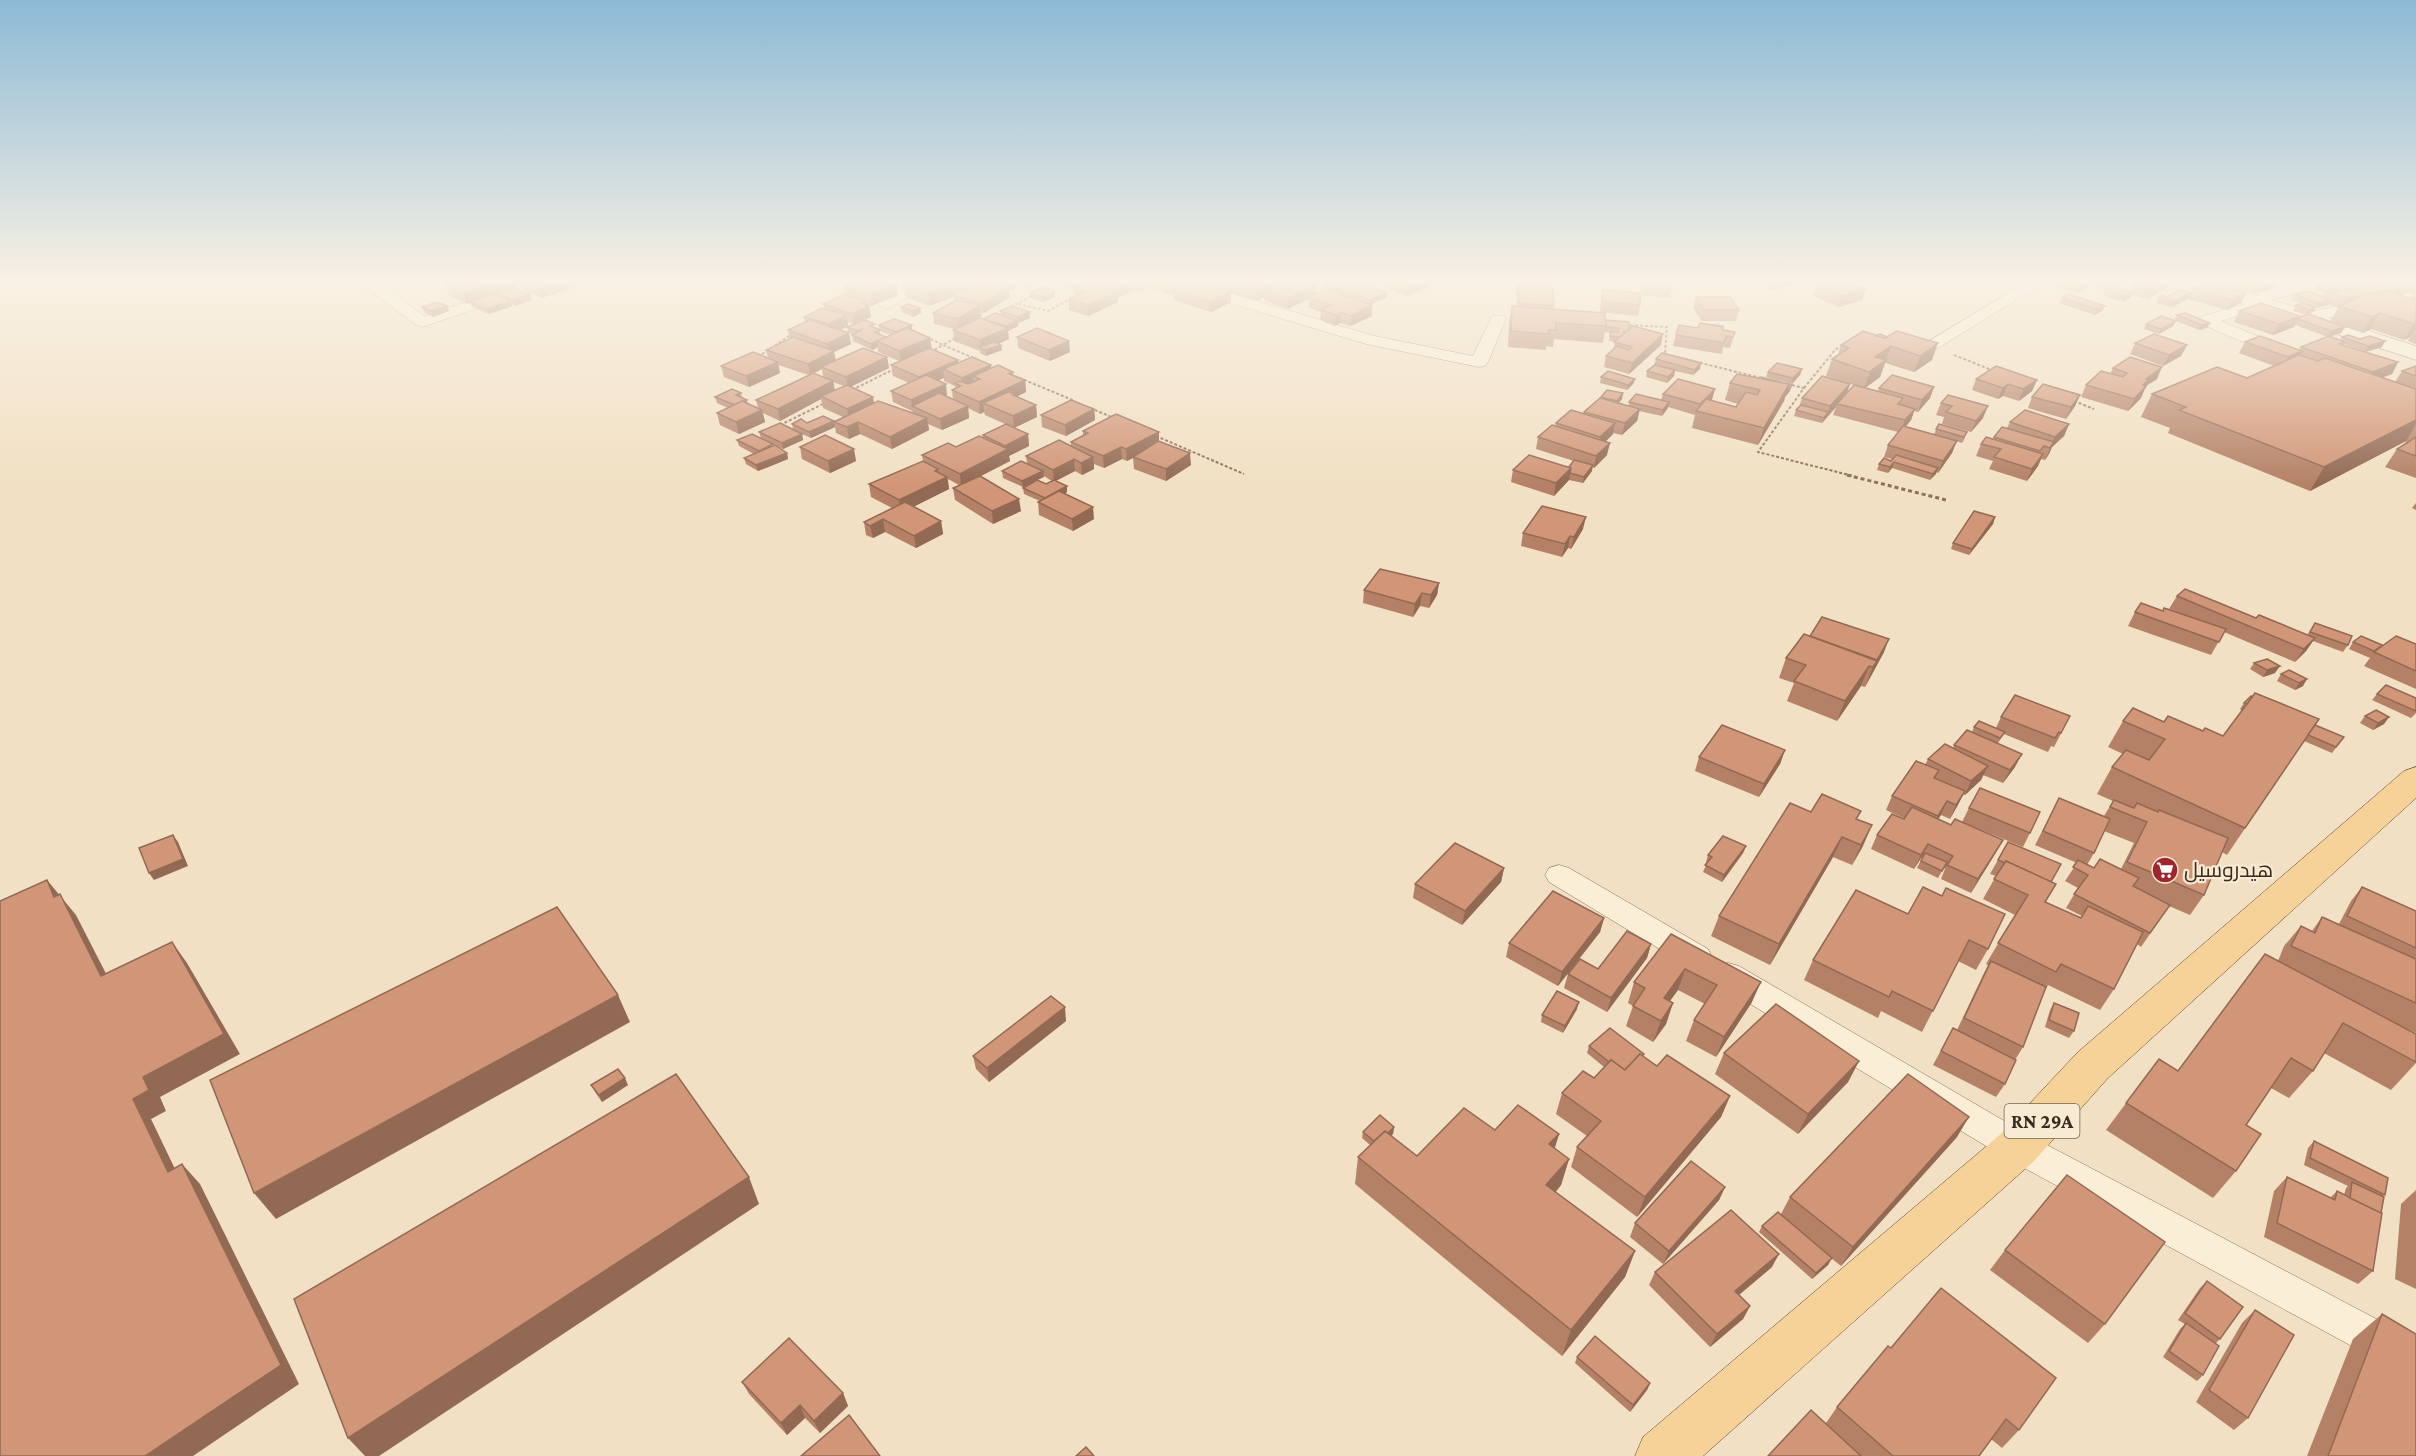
<svg xmlns="http://www.w3.org/2000/svg" width="2416" height="1456" font-family="'Crimson Pro',Cairo,serif">
	<style>
		.lines { fill: none; stroke-linecap: round; stroke-linejoin: round }
		.street-casing { stroke: #8c7058; stroke-width: 1 }
		.secondary-casing { stroke: #6e513c; stroke-width: 1 }
		.primary-casing { stroke: #5a3f2d; stroke-width: 1 }
		.path-far1 { stroke: #8c7058; stroke-width: 2; stroke-dasharray: 3 2; stroke-linecap: butt }
		.path { stroke: #8c7058; stroke-width: 3; stroke-dasharray: 4 3; stroke-linecap: butt }
		.street { fill: #fbeed7; fill-rule: evenodd }
		.secondary { fill: #fbeed7; fill-rule: evenodd }
		.primary { fill: #f6d299; fill-rule: evenodd }
		.wall { fill: #b48166; fill-rule: evenodd }
		.shaded-wall { fill: #926953 }
		.building { fill: #d19677; stroke: #926953; stroke-width: 1.5 }
		.labels { text-anchor: middle; stroke-width: 4.5; stroke-linejoin: round; paint-order: stroke }
		.shield { fill: #f8ebd3; stroke: #746454; stroke-width: 1.5 }
		.shield-label { font-size: 20px; font-weight: bold; fill: #3b2a1d }
		.poi-label { font-size: 21px; fill: #3b2a1d; stroke: #f8ebd3; text-anchor: start }
	</style>
	<rect width="100%" height="100%" fill="#f1e0c3"/>
	<g class="lines">
		<defs>
			<g id="street">
				<polygon points="358,281 376,281 424,316 530,281 553,281 550,284 422,327 416,325"/>
				<polygon points="918,281 938,281 891,307 885,309 877,304 879,301"/>
				<polygon points="1164,281 1189,281 1375,336 1473,356 1492,316 1504,316 1506,319 1488,362 1485,366 1479,367 1366,344 1167,284"/>
				<polygon points="2028,281 2047,281 1935,350 1923,350 1921,346"/>
				<polygon points="2317,281 2371,281 2363,286 2326,289 2272,299 2267,307 2221,321 2289,349 2292,353 2289,357 2277,357 2199,323 2197,320 2199,317 2255,301 2260,292"/>
				<polygon points="2408,292 2416,297 2414,300 2304,323 2296,318 2304,313"/>
				<polygon points="1559,865 1569,868 1708,949 1712,957 1708,965 1697,969 1686,965 1549,882 1545,875 1549,868"/>
				<polygon points="1728,963 1739,966 2030,1136 2416,1340 2416,1381 2006,1158 1717,984 1712,975 1717,966"/>
			</g>
			<polygon id="secondary" points="2183,281 2213,281 2416,346 2416,360 2186,285"/>
			<polygon id="primary" points="2416,767 2416,798 2108,1078 2034,1161 1703,1456 1635,1456 1643,1437 2002,1133 2078,1052 2404,771"/>
		</defs>
		<!-- street casing -->
		<use href="#street" class="street-casing"/>
		<!-- secondary casing -->
		<use href="#secondary" class="secondary-casing"/>
		<!-- primary casing -->
		<use href="#primary" class="primary-casing"/>
		<!-- path-far1 -->
		<g class="path-far1">
			<polyline points="1042,290 1057,281"/>
			<polyline points="1018,304 1048,311 1072,298"/>
			<polyline points="1011,307 1033,295"/>
			<polyline points="1625,325 1667,327 1665,354 1765,379"/>
			<polyline points="908,328 943,345 957,337"/>
			<polyline points="930,352 943,345 976,359"/>
			<polyline points="1954,355 1994,371"/>
			<polyline points="758,357 792,334"/>
			<polyline points="1010,374 1075,401"/>
			<polyline points="1787,384 1804,388 1758,452 1853,476"/>
			<polyline points="1804,388 1836,349 1844,346"/>
			<polyline points="852,390 894,369"/>
			<polyline points="2074,401 2094,409"/>
			<polyline points="1090,408 1114,418"/>
			<polyline points="780,425 827,402"/>
			<polyline points="1156,436 1244,474"/>
		</g>
		<!-- path -->
		<polyline class="path" points="1847,475 1946,500"/>
		<!-- street -->
		<use href="#street" class="street"/>
		<!-- secondary -->
		<use href="#secondary" class="secondary"/>
		<!-- primary -->
		<use href="#primary" class="primary"/>
	</g>
	<!-- wall -->
	<g class="wall">
		<polygon points="444,281 589,281 589,282 574,287 568,284 570,289 541,298 524,290 522,285 494,294 498,296 497,294 532,300 515,306 511,304 512,306 489,314 472,307 470,302 467,304 449,295"/>
		<polygon points="821,281 844,281 834,285"/>
		<polygon points="910,281 922,281 929,284 963,290 970,286 954,281 986,281 994,283 998,281 1036,281 1037,284 1027,288 1015,285 1016,288 1009,291 1010,297 984,313 981,313 982,316 974,321 1001,315 1000,311 1030,312 1030,318 1018,323 1018,326 1008,331 1009,339 999,344 1001,345 1002,350 986,356 980,353 980,351 954,341 953,330 955,329 934,324 933,313 954,301 954,296 930,306 905,297 904,286 913,282"/>
		<polygon points="1055,281 1183,281 1183,285 1213,286 1213,281 1302,281 1316,286 1316,294 1331,291 1331,289 1322,287 1322,282 1321,282 1317,281 1350,281 1363,287 1387,292 1387,297 1371,304 1372,316 1350,326 1340,323 1335,326 1320,320 1321,312 1309,308 1309,299 1287,309 1264,300 1264,297 1257,301 1231,293 1231,302 1211,312 1174,300 1174,293 1171,295 1149,287 1140,292 1133,290 1118,298 1118,302 1088,316 1069,310 1069,300 1074,297 1074,289 1073,290 1055,284"/>
		<polygon points="1366,281 1429,281 1428,287 1407,296"/>
		<polygon points="1517,281 1552,281 1554,306 1553,309 1606,322 1629,330 1661,345 1629,374 1604,367 1606,356 1613,350 1615,342 1609,341 1610,333 1605,332 1605,331 1603,343 1554,339 1553,347 1546,346 1546,350 1508,347 1509,322 1512,306 1517,306 1516,287"/>
		<polygon points="1639,281 1671,281 1673,287 1670,297 1642,296"/>
		<polygon points="1752,281 1804,281 1773,290"/>
		<polygon points="2044,281 2091,281 2088,287 2078,293 2043,283"/>
		<polygon points="2097,281 2124,281 2122,285 2117,288 2131,291 2134,284 2138,282 2135,281 2177,281 2148,299 2132,295 2131,297 2124,302 2103,295 2106,290 2094,286"/>
		<polygon points="2206,281 2241,303 2227,310 2188,299 2172,307 2156,303 2159,297 2190,293 2193,288"/>
		<polygon points="2216,281 2277,281 2274,287 2256,293"/>
		<path d="M2337,281H2394L2393,282L2401,285L2403,282L2416,281V344L2408,341L2410,337L2404,340L2371,329L2363,333L2330,322L2338,308L2328,304L2315,308L2313,312L2306,315L2293,311L2296,305L2301,303L2291,300L2294,294L2321,296L2324,292L2315,289L2318,284L2336,283ZM2411,292L2416,295H2412L2410,298L2402,295V294Z"/>
		<path d="M867,282L897,284L898,295L871,306L866,304L871,317L861,322L879,330V325H912V330L932,349L958,360V363L1013,372L1014,376L1025,380L1026,392L1016,397L1036,405L1037,417L1014,428L985,415L984,412L980,414L968,408L969,418L942,430L928,424L929,430L892,449L860,434L849,439L836,433L835,427L811,438L802,434L803,440L783,449L761,438L759,432L793,429L792,424L834,421L843,417L823,408L821,399L780,421L763,413L765,422L739,434L720,425L717,413L728,408L717,403L715,397L741,393L742,398L747,400L748,404L758,408L756,400L809,375L778,365L780,373L749,387L724,377L721,366L768,358L766,350L790,339L788,330L805,322L804,317L824,308L823,304L847,295L845,286ZM848,322L854,324L847,327L848,332L853,334L852,335L853,341L872,350L878,347V352L899,361L891,365L893,376L909,383L891,391L893,402L912,411L913,413L874,403L850,387L889,368L887,357L836,360L834,352L851,344L839,330L848,326ZM880,331L891,335L886,337L880,335ZM822,369L823,377L814,373ZM944,378V381L955,386V389L952,390L953,400L945,396L947,395L938,380ZM833,382L844,386L835,390Z"/>
		<polygon points="1816,286 1866,289 1862,300 1839,307 1813,296"/>
		<polygon points="1603,290 1640,305 1638,316 1600,312 1601,301"/>
		<polygon points="1055,291 1055,297 1043,302 1030,298 1030,293"/>
		<polygon points="1696,297 1739,310 1736,321 1702,321 1693,308"/>
		<polygon points="2062,298 2102,311 2095,315 2059,303"/>
		<polygon points="422,307 449,311 433,317 424,312"/>
		<polygon points="901,307 920,308 921,313 913,317 902,312"/>
		<polygon points="2239,311 2300,316 2300,317 2345,327 2341,333 2329,337 2340,340 2342,337 2382,347 2365,352 2344,344 2343,346 2398,362 2392,374 2382,377 2395,382 2402,371 2416,366 2416,478 2385,467 2397,449 2405,444 2406,441 2310,491 2168,433 2170,428 2141,417 2152,394 2247,378 2274,366 2239,353 2245,342 2299,350 2301,347 2328,337 2295,325 2294,327 2273,335 2234,322"/>
		<polygon points="2185,313 2207,328 2199,330 2176,321 2173,326 2159,334 2144,329 2146,324 2174,320 2177,315"/>
		<polygon points="1698,328 1735,332 1730,348 1723,347 1722,354 1673,346 1676,335"/>
		<path d="M1863,331L1932,360L1914,372L1885,363L1880,377L1865,388L1878,391L1879,388L1934,387L1930,398L1918,412L1914,411L1911,420L1906,426L1934,434L1939,424L1965,438L1962,443L1956,441L1952,453L1938,473L1936,472L1930,480L1892,468L1888,473L1877,470L1879,464L1891,461L1892,459L1884,457L1888,445L1898,432L1833,415L1836,407L1822,423L1794,416L1796,410L1799,407L1802,398L1841,381L1826,376L1832,359L1838,355L1841,345ZM1850,384L1853,385L1847,393Z"/>
		<polygon points="1017,337 1070,352 1050,361 1018,348"/>
		<polygon points="2135,343 2187,345 2181,356 2163,366 2130,354"/>
		<polygon points="1656,359 1700,369 1693,375 1675,371 1674,376 1667,383 1646,377 1647,371 1654,365"/>
		<polygon points="2113,368 2157,379 2146,386 2141,398 2128,411 2081,397 2086,385 2110,374"/>
		<polygon points="1802,369 1800,375 1792,384 1766,377 1768,372"/>
		<polygon points="1601,377 1635,379 1633,384 1627,390 1600,383"/>
		<polygon points="1976,379 2037,380 2032,391 2019,401 2003,396 1998,399 1972,390"/>
		<polygon points="1730,383 1790,391 1785,397 1784,401 1758,445 1692,428 1695,415 1668,407 1662,416 1639,411 1637,421 1622,435 1613,433 1613,434 1606,441 1607,455 1594,468 1592,467 1592,471 1583,483 1569,480 1554,496 1511,482 1513,470 1569,467 1574,461 1536,449 1538,437 1555,426 1556,423 1584,414 1584,412 1600,398 1623,393 1622,399 1619,403 1629,406 1629,402 1661,400 1663,394 1711,400 1736,407 1738,404 1725,400"/>
		<polygon points="1948,395 1983,418 1971,432 1942,424 1944,417 1936,415 1941,403"/>
		<polygon points="2080,395 2075,406 2066,419 2028,408 2032,397"/>
		<polygon points="1094,409 1095,420 1066,436 1042,427 1041,415"/>
		<polygon points="2010,422 2069,424 2064,436 2052,447 2049,454 2045,460 2041,459 2038,466 2027,481 1989,469 1993,461 1976,456 1981,444 1993,439 1994,437 2007,428"/>
		<polygon points="1083,431 1159,441 1191,465 1166,481 1134,469 1133,458 1127,461 1122,459 1104,468 1094,464 1094,469 1082,475 1075,471 1055,481 1067,492 1065,494 1094,519 1073,531 1039,515 1038,502 1040,501 1024,494 1023,488 1046,484 1052,481 1044,476 1023,487 1003,478 1002,471 1027,463 1026,456 1071,446 1071,442 1083,436"/>
		<polygon points="1028,434 1029,446 1009,456 1010,461 981,476 1021,511 993,524 955,500 953,488 959,485 948,479 949,489 913,507 941,521 943,534 916,548 885,532 873,538 866,535 864,522 892,508 871,497 869,484 923,461 922,455 956,447 983,438 983,435"/>
		<polygon points="737,440 773,446 787,453 788,459 758,471 746,464 744,458 754,454 739,446"/>
		<polygon points="800,447 856,461 830,473 802,459"/>
		<polygon points="2416,503 2416,510 2412,508"/>
		<polygon points="1995,517 1993,524 1969,555 1951,549 1953,543"/>
		<polygon points="1583,529 1571,549 1568,548 1562,557 1521,546 1523,533"/>
		<polygon points="1439,583 1437,595 1429,608 1420,606 1413,617 1363,603 1364,590"/>
		<polygon points="2177,596 2256,618 2307,635 2315,623 2348,645 2343,652 2313,641 2306,651 2295,662 2224,632 2211,655 2128,626 2135,612 2163,611 2182,614 2169,609"/>
		<polygon points="1810,636 1884,652 1865,687 1861,686 1837,721 1787,701 1794,683 1779,678 1786,658"/>
		<polygon points="2353,642 2382,645 2416,644 2416,689 2364,666 2370,658 2349,649"/>
		<polygon points="2254,663 2275,673 2263,677 2250,669"/>
		<polygon points="2281,674 2303,686 2295,690 2277,681"/>
		<polygon points="2377,694 2416,698 2416,713 2411,718 2372,700"/>
		<path d="M2244,703L2315,725L2344,737L2332,753L2304,741L2227,855L2222,852L2204,895L2190,915L2169,906L2141,947L2137,944L2114,989L2100,1010L2048,985L2045,991L2023,1047L2015,1060L2005,1084L1996,1097L1933,1065L1953,1028L1957,1030L1983,975L1988,965L1986,964L2015,915L1983,899L1996,876L1990,874L2008,842L2051,882L2046,902L2081,918L2082,916L2066,908L2078,888L2065,881L2077,863L2035,845L2059,798L2104,816L2113,801L2097,794L2112,767L2123,754L2108,747L2123,721L2164,722L2223,736L2242,711L2240,709ZM2104,831L2134,843L2121,869L2094,868L2087,865L2094,853Z"/>
		<polygon points="2070,716 2054,747 2051,746 2048,752 2004,734 1998,743 2015,767 2003,783 1983,775 1981,780 1965,795 1963,794 1950,819 1941,815 1938,819 1951,825 2003,840 1971,893 1941,879 1945,869 1944,868 1938,878 1917,868 1922,858 1921,858 1914,869 1871,849 1877,835 1904,818 1886,810 1892,796 1925,765 1928,759 1953,749 1954,745 1972,732 1974,727 1996,728 2001,717"/>
		<polygon points="2365,716 2389,717 2384,724 2373,730 2360,723"/>
		<polygon points="1785,750 1780,764 1759,797 1695,771 1699,757"/>
		<polygon points="1969,808 2030,833 2023,847 1962,822"/>
		<polygon points="1861,811 1857,819 1863,846 1852,865 1833,857 1770,965 1711,936 1719,916 1811,812"/>
		<polygon points="1746,846 1743,853 1722,882 1703,872 1707,863 1706,862 1708,855"/>
		<polygon points="1504,868 1501,882 1462,925 1413,898 1415,884"/>
		<polygon points="2362,887 2416,911 2416,1033 2392,1022 2416,1034 2416,1063 2391,1090 2324,1053 2313,1071 2289,1098 2271,1088 2246,1125 2236,1171 2213,1198 2106,1130 2159,1059 2178,1071 2265,954 2278,961 2284,946 2301,926 2312,931 2322,917 2339,924 2351,901"/>
		<polygon points="1908,914 1988,949 1976,970 1958,961 1922,1032 1881,1011 1878,1018 1804,980 1813,960"/>
		<polygon points="1604,918 1600,932 1558,986 1506,957 1509,943"/>
		<polygon points="1671,934 1752,1002 1716,1057 1686,1041 1694,1020 1705,1004 1678,990 1670,1001 1673,1003 1666,1024 1653,1042 1626,1026 1633,1006 1628,1003 1634,982"/>
		<polygon points="1651,944 1647,958 1607,1012 1564,988 1568,974 1598,969"/>
		<polygon points="2054,1003 2074,1031 2069,1038 2045,1027 2050,1010"/>
		<polygon points="1577,1009 1563,1033 1541,1022 1542,1015"/>
		<polygon points="1066,1021 989,1082 976,1069 973,1056"/>
		<polygon points="1589,1046 1644,1054 1643,1056 1657,1066 1730,1096 1721,1117 1637,1217 1571,1167 1577,1147 1587,1136 1556,1114 1562,1093 1594,1078 1604,1067 1587,1053"/>
		<polygon points="1724,1053 1859,1061 1848,1082 1798,1134 1715,1074"/>
		<polygon points="591,1085 628,1085 602,1102 595,1092"/>
		<polygon points="1394,1127 1393,1134 1391,1136 1417,1156 1495,1130 1559,1134 1554,1148 1569,1159 1561,1185 1556,1192 1635,1251 1625,1277 1562,1356 1355,1184 1358,1157 1370,1145 1362,1138 1363,1132"/>
		<polygon points="1957,1137 1841,1266 1831,1258 1828,1265 1812,1279 1759,1232 1762,1226 1781,1214 1790,1197"/>
		<polygon points="2314,1141 2385,1195 2383,1196 2373,1271 2358,1284 2264,1237 2274,1191 2287,1177 2330,1198 2337,1191 2344,1195 2346,1188 2348,1186 2304,1165 2308,1148"/>
		<polygon points="1725,1187 1719,1200 1663,1264 1630,1237 1635,1223"/>
		<polygon points="2416,1190 2416,1289 2395,1279 2401,1204"/>
		<polygon points="2005,1250 2105,1324 2088,1343 1990,1270"/>
		<polygon points="1772,1267 1739,1295 1750,1306 1743,1319 1710,1347 1649,1285 1655,1272"/>
		<polygon points="2207,1281 2220,1339 2215,1344 2203,1375 2197,1381 2163,1357 2180,1329 2185,1324 2178,1320 2200,1288"/>
		<polygon points="1941,1288 2019,1430 2002,1448 1991,1439 1979,1456 1768,1456 1826,1423 1837,1407 1891,1348"/>
		<polygon points="2255,1310 2248,1418 2234,1430 2196,1402 2242,1323"/>
		<polygon points="2382,1314 2416,1456 2307,1456 2353,1339"/>
		<polygon points="1577,1357 1650,1383 1647,1390 1630,1412 1575,1363"/>
		<polygon points="742,1382 843,1393 848,1406 820,1433 805,1418 787,1435 749,1394"/>
	</g>
	<!-- shaded-wall -->
	<g class="shaded-wall">
		<polygon points="499,281 521,281 522,285 467,304 463,293"/>
		<polygon points="558,281 567,281 570,289 541,298 538,288"/>
		<polygon points="572,281 589,281 589,282 574,287"/>
		<polygon points="833,281 844,281 834,285"/>
		<polygon points="970,281 980,281 971,286"/>
		<polygon points="1031,281 1036,281 1037,284 1027,288 1026,283"/>
		<polygon points="1072,281 1091,281 1073,290"/>
		<polygon points="1129,281 1132,281 1133,290 1118,298 1118,302 1088,316 1088,305"/>
		<polygon points="1140,281 1149,281 1149,287 1140,292"/>
		<polygon points="1176,281 1183,281 1183,287 1174,290 1174,293 1171,295 1171,284"/>
		<polygon points="1280,281 1284,281 1265,289 1264,297 1257,301 1257,291 1269,284"/>
		<polygon points="1418,281 1429,281 1428,287 1407,296 1408,286"/>
		<polygon points="1775,281 1804,281 1773,290"/>
		<polygon points="2086,281 2091,281 2088,287 2078,293 2083,283"/>
		<polygon points="2122,281 2124,281 2122,285 2110,291 2112,286"/>
		<polygon points="2165,281 2177,281 2148,299 2153,289"/>
		<polygon points="2266,281 2277,281 2274,287 2256,293 2262,282"/>
		<polygon points="1015,282 1016,288 1009,291 1010,297 984,313 983,303 1005,288"/>
		<polygon points="2416,282 2411,292 2402,294 2409,284"/>
		<polygon points="897,284 898,295 871,306 870,295"/>
		<polygon points="962,285 963,290 955,294 954,289"/>
		<polygon points="952,286 954,296 930,306 929,295"/>
		<polygon points="1316,286 1315,297 1309,297 1309,299 1287,309 1288,298"/>
		<polygon points="2406,287 2400,298 2342,307 2347,298"/>
		<polygon points="1866,289 1862,300 1839,307 1842,296"/>
		<polygon points="1055,291 1055,297 1043,302 1043,297"/>
		<polygon points="1231,291 1231,302 1211,312 1211,302"/>
		<polygon points="1387,292 1387,297 1369,305 1370,300"/>
		<polygon points="2133,292 2131,297 2124,302 2127,296"/>
		<polygon points="2191,293 2188,299 2172,307 2174,302"/>
		<polygon points="2246,293 2241,303 2227,310 2232,300"/>
		<polygon points="530,294 532,300 515,306 513,300"/>
		<polygon points="2331,300 2328,305 2315,308 2313,312 2306,315 2309,310 2315,307 2317,303"/>
		<polygon points="510,301 512,306 489,314 487,309"/>
		<polygon points="865,301 866,307 869,306 871,317 854,324 852,314 861,303"/>
		<polygon points="980,305 982,316 959,330 958,319"/>
		<polygon points="1372,305 1372,316 1350,326 1351,316"/>
		<polygon points="447,306 449,311 433,317 431,311"/>
		<polygon points="2105,306 2102,311 2095,315 2097,309"/>
		<polygon points="920,308 921,313 913,317 912,311"/>
		<polygon points="1030,312 1030,318 1018,323 1018,317"/>
		<polygon points="1341,312 1340,323 1335,326 1336,315"/>
		<polygon points="2380,313 2371,329 2363,333 2372,317"/>
		<polygon points="846,315 848,326 831,335 829,324"/>
		<polygon points="2300,316 2294,327 2273,335 2279,324"/>
		<polygon points="1017,321 1018,326 1008,331 1009,339 985,350 981,348 980,340 1006,329 1006,326"/>
		<polygon points="2176,321 2173,326 2159,334 2161,329"/>
		<polygon points="2210,323 2207,328 2199,330 2201,325"/>
		<polygon points="2416,323 2416,330 2414,330 2410,337 2404,340 2414,324"/>
		<polygon points="912,325 912,331 897,337 896,332"/>
		<polygon points="2345,327 2341,333 2328,337 2331,331"/>
		<polygon points="849,333 851,344 834,352 836,362 821,367 822,369 810,375 808,364 829,353 827,344"/>
		<polygon points="1663,334 1661,345 1629,374 1632,363"/>
		<polygon points="930,338 932,349 901,362 899,351"/>
		<polygon points="1069,341 1070,352 1050,361 1049,350"/>
		<polygon points="2385,341 2382,347 2365,352 2368,346"/>
		<polygon points="877,342 878,347 872,350 871,344"/>
		<polygon points="1938,343 1932,360 1914,372 1920,356"/>
		<polygon points="1001,345 1002,350 986,356 985,350"/>
		<polygon points="2187,345 2181,356 2163,366 2169,355"/>
		<polygon points="1891,346 1880,377 1864,389 1875,357"/>
		<polygon points="2302,351 2296,362 2282,368 2288,357"/>
		<polygon points="887,357 889,368 848,388 846,377"/>
		<polygon points="958,360 959,371 943,369 944,378 921,388 919,377"/>
		<polygon points="778,362 780,373 749,387 746,376"/>
		<polygon points="2398,362 2392,374 2366,384 2373,372"/>
		<polygon points="1701,363 1700,369 1693,375 1695,370"/>
		<polygon points="991,365 992,376 980,379 973,376 974,384 963,389 962,378"/>
		<polygon points="2162,367 2157,379 2144,387 2146,386 2141,398 2128,411 2146,379"/>
		<polygon points="1802,369 1800,375 1792,384 1793,378"/>
		<polygon points="1675,370 1674,376 1667,383 1668,377"/>
		<polygon points="1635,379 1633,384 1627,390 1628,385"/>
		<polygon points="1025,380 1026,392 1016,397 983,403 984,412 980,414 979,402"/>
		<polygon points="2037,380 2032,391 2019,401 2023,389"/>
		<polygon points="833,381 835,392 821,396 821,399 780,421 778,409"/>
		<polygon points="946,384 947,395 918,409 912,406 911,400"/>
		<polygon points="1789,384 1787,391 1792,385 1790,391 1785,397 1784,401 1758,445 1764,428"/>
		<polygon points="1850,384 1846,395 1837,404 1836,407 1822,423 1824,418 1828,412 1830,406"/>
		<polygon points="2008,384 2003,396 1998,399 2003,388"/>
		<polygon points="1934,387 1930,398 1918,412 1922,400"/>
		<polygon points="1715,389 1712,400 1701,412 1698,412 1700,404"/>
		<polygon points="1623,393 1622,399 1615,407 1617,401"/>
		<polygon points="2080,395 2075,406 2066,419 2071,407"/>
		<polygon points="873,397 875,409 850,420 847,409"/>
		<polygon points="1669,402 1668,408 1662,416 1663,410"/>
		<polygon points="1036,405 1037,417 1014,428 1013,416"/>
		<polygon points="968,406 969,418 942,430 940,419"/>
		<polygon points="1988,406 1983,418 1971,432 1976,421"/>
		<polygon points="1094,409 1095,420 1066,436 1065,425"/>
		<polygon points="1640,409 1637,421 1622,435 1625,423"/>
		<polygon points="1915,409 1911,420 1901,432 1905,420"/>
		<polygon points="762,410 765,422 739,434 736,422"/>
		<polygon points="927,418 929,430 892,449 890,437"/>
		<polygon points="2416,420 2416,424 2406,441 2310,491 2324,467"/>
		<polygon points="834,422 835,427 811,438 809,432"/>
		<polygon points="858,422 860,434 849,439 847,427"/>
		<polygon points="1615,423 1613,434 1598,449 1600,437"/>
		<polygon points="2069,424 2064,436 2052,447 2049,454 2045,460 2055,437"/>
		<polygon points="1159,432 1159,444 1127,461 1126,449"/>
		<polygon points="802,434 803,440 783,449 782,443"/>
		<polygon points="1028,434 1029,446 1009,456 1010,461 961,486 960,474 1005,451 1005,446"/>
		<polygon points="1957,441 1952,453 1938,473 1943,461"/>
		<polygon points="1610,443 1607,455 1594,468 1596,456"/>
		<polygon points="1121,447 1122,459 1104,468 1103,456"/>
		<polygon points="854,449 856,461 830,473 828,461"/>
		<polygon points="787,453 788,459 758,471 756,465"/>
		<polygon points="1190,453 1191,465 1166,481 1166,469"/>
		<polygon points="2043,454 2038,466 2027,481 2032,469"/>
		<polygon points="1093,457 1094,469 1082,475 1081,463"/>
		<polygon points="1074,459 1075,471 1054,482 1053,470"/>
		<polygon points="1894,462 1892,468 1888,473 1890,467"/>
		<polygon points="1593,465 1592,471 1583,483 1584,477"/>
		<polygon points="1571,468 1569,480 1554,496 1556,483"/>
		<polygon points="1938,468 1936,474 1930,480 1933,474"/>
		<polygon points="938,469 940,480 947,477 949,489 901,513 899,500 935,471"/>
		<polygon points="1043,471 1044,477 1023,487 1022,481"/>
		<polygon points="1067,486 1067,492 1046,504 1045,498"/>
		<polygon points="1019,499 1021,511 993,524 992,511"/>
		<polygon points="1093,507 1094,519 1073,531 1072,519"/>
		<polygon points="1586,517 1583,529 1571,549 1574,537"/>
		<polygon points="1995,517 1993,524 1969,555 1972,549"/>
		<polygon points="883,519 885,532 873,538 870,526"/>
		<polygon points="941,521 943,534 916,548 914,536"/>
		<polygon points="1570,536 1568,548 1562,557 1565,544"/>
		<polygon points="1439,583 1437,595 1429,608 1431,595"/>
		<polygon points="1422,593 1420,606 1413,617 1415,604"/>
		<polygon points="2315,638 2306,651 2295,662 2304,649"/>
		<polygon points="1889,639 1884,652 1865,687 1873,667"/>
		<polygon points="1869,666 1861,686 1837,721 1845,701"/>
		<polygon points="2280,666 2275,673 2263,677 2267,670"/>
		<polygon points="2307,679 2303,686 2295,690 2299,683"/>
		<polygon points="2389,717 2384,724 2373,730 2378,723"/>
		<polygon points="1785,750 1780,764 1759,797 1764,784"/>
		<polygon points="2022,754 2015,767 2003,783 2010,770"/>
		<polygon points="1988,766 1981,780 1965,795 1971,781"/>
		<polygon points="1965,791 1958,805 1950,819 1956,805"/>
		<polygon points="1947,801 1941,815 1931,830 1938,816"/>
		<polygon points="1872,825 1863,846 1852,865 1861,845"/>
		<polygon points="173,835 178,842 188,866 154,880 149,873"/>
		<polygon points="1842,837 1833,857 1770,965 1779,944"/>
		<polygon points="2003,840 1995,854 1971,893 1978,879"/>
		<polygon points="1928,844 1921,858 1914,869 1921,855"/>
		<polygon points="1746,846 1743,853 1722,882 1724,875"/>
		<polygon points="1504,868 1501,882 1462,925 1465,911"/>
		<polygon points="47,880 76,915 118,997 101,976 54,897"/>
		<polygon points="1604,918 1600,932 1558,986 1562,972"/>
		<polygon points="172,942 187,963 240,1054 160,1097 166,1111 151,1119 186,1192 168,1172 133,1099 143,1077"/>
		<polygon points="1651,944 1647,958 1607,1012 1611,998"/>
		<polygon points="1685,969 1678,990 1657,1018 1664,998"/>
		<polygon points="1761,982 1752,1002 1716,1057 1724,1037"/>
		<polygon points="618,995 630,1022 276,1219 254,1193"/>
		<polygon points="1579,1002 1577,1009 1563,1033 1565,1026"/>
		<polygon points="1673,1003 1666,1024 1653,1042 1661,1021"/>
		<polygon points="1065,1007 1066,1021 989,1082 987,1068"/>
		<polygon points="1859,1061 1848,1082 1798,1134 1808,1114"/>
		<polygon points="625,1078 628,1085 602,1102 599,1095"/>
		<polygon points="1730,1096 1721,1117 1637,1217 1645,1197"/>
		<polygon points="1969,1117 1957,1137 1841,1266 1853,1247"/>
		<polygon points="1394,1127 1393,1134 1376,1150 1377,1143"/>
		<polygon points="1559,1134 1551,1161 1549,1144"/>
		<polygon points="1569,1159 1561,1185 1538,1211 1546,1185"/>
		<polygon points="182,1164 200,1184 299,1384 193,1456 145,1456"/>
		<polygon points="749,1177 759,1204 379,1456 365,1456 348,1438"/>
		<polygon points="1725,1187 1719,1200 1663,1264 1669,1251"/>
		<polygon points="1635,1251 1625,1277 1562,1356 1571,1330"/>
		<polygon points="1779,1254 1772,1267 1728,1304 1735,1291"/>
		<polygon points="1832,1258 1828,1265 1812,1279 1816,1273"/>
		<polygon points="1750,1306 1743,1319 1710,1347 1717,1334"/>
		<polygon points="1650,1383 1647,1390 1630,1412 1633,1405"/>
		<polygon points="843,1393 848,1406 820,1433 814,1421"/>
		<polygon points="800,1405 805,1418 787,1435 781,1423"/>
	</g>
	<!-- building -->
	<g class="building">
		<polygon points="456,281 499,281 463,293 445,285"/>
		<polygon points="523,281 558,281 538,288"/>
		<polygon points="858,281 867,282 888,281 897,284 870,295 845,286"/>
		<polygon points="917,281 920,281 935,286 944,283 952,286 929,295 904,286"/>
		<polygon points="937,281 949,281 962,285 954,289 953,288 952,286 944,283 935,286 929,284"/>
		<polygon points="979,281 986,281 1009,287 983,303 953,295"/>
		<polygon points="998,281 1010,281 1015,282 1007,286 994,283"/>
		<polygon points="1020,281 1031,281 1026,283"/>
		<polygon points="1090,281 1129,281 1113,290 1118,292 1088,305 1069,300 1083,292 1074,289"/>
		<polygon points="1161,281 1176,281 1171,284"/>
		<polygon points="1192,281 1199,281 1231,291 1211,302 1174,290"/>
		<polygon points="1213,281 1225,281 1225,284 1223,285"/>
		<polygon points="1228,281 1259,281 1269,284 1257,291"/>
		<polygon points="1259,281 1280,281 1269,286 1269,284"/>
		<polygon points="1285,281 1302,281 1316,286 1288,298 1265,289"/>
		<polygon points="1322,281 1337,281 1331,284"/>
		<polygon points="1342,281 1350,281 1363,285 1360,288 1367,285 1387,292 1370,300 1331,286"/>
		<polygon points="1395,281 1418,281 1408,286"/>
		<polygon points="1518,281 1552,281 1554,306 1519,303"/>
		<polygon points="1644,281 1671,281 1673,287 1645,285"/>
		<polygon points="1832,281 1845,281 1866,289 1842,296 1816,286"/>
		<polygon points="2097,281 2122,281 2112,286"/>
		<polygon points="2140,281 2165,281 2153,289 2134,284"/>
		<polygon points="2206,281 2246,293 2232,300 2193,288"/>
		<polygon points="2326,281 2329,281 2352,289 2340,291 2318,284"/>
		<polygon points="2352,281 2389,281 2406,287 2373,294 2370,293 2366,295 2347,298 2331,292 2365,286"/>
		<polygon points="2406,281 2416,281 2416,282 2409,284 2403,282"/>
		<polygon points="2112,286 2133,292 2127,296 2105,290"/>
		<polygon points="1042,287 1055,291 1043,297 1030,293"/>
		<polygon points="514,288 530,294 513,300 497,294"/>
		<polygon points="1326,289 1372,305 1351,316 1341,312 1336,315 1321,310 1331,305 1309,297"/>
		<polygon points="1603,290 1640,293 1640,305 1602,302"/>
		<polygon points="2180,290 2191,293 2174,302 2159,297 2163,295 2167,297"/>
		<polygon points="2329,290 2335,292 2331,292 2331,294 2324,291"/>
		<polygon points="2308,291 2331,300 2317,303 2294,294"/>
		<polygon points="2387,291 2416,300 2416,323 2414,324 2380,313 2372,317 2339,306 2370,293 2377,295"/>
		<polygon points="493,294 510,301 487,309 470,302"/>
		<polygon points="845,294 865,301 861,303 869,306 852,314 823,304"/>
		<polygon points="2069,294 2105,306 2097,309 2062,298"/>
		<polygon points="1696,297 1730,297 1739,310 1704,310"/>
		<polygon points="956,300 980,305 958,319 933,313"/>
		<polygon points="437,302 447,306 431,311 422,307"/>
		<polygon points="2261,303 2300,316 2279,324 2239,311"/>
		<polygon points="2302,303 2315,307 2309,310 2296,305"/>
		<polygon points="909,304 920,308 912,311 901,307"/>
		<polygon points="1012,306 1030,312 1018,317 1000,311"/>
		<polygon points="1512,306 1605,313 1606,326 1556,323 1556,330 1548,330 1549,334 1511,331"/>
		<polygon points="822,308 846,315 829,324 804,317"/>
		<polygon points="995,313 1017,321 1006,326 983,319"/>
		<polygon points="2185,313 2210,323 2201,325 2177,315"/>
		<polygon points="2309,314 2345,327 2331,331 2298,319 2300,317"/>
		<polygon points="2161,316 2176,321 2161,329 2146,324"/>
		<polygon points="980,318 1008,328 980,340 953,330"/>
		<polygon points="894,319 912,325 896,332 879,325"/>
		<polygon points="810,320 849,333 827,344 788,330"/>
		<polygon points="865,320 875,324 870,326 880,330 874,332 886,337 871,344 860,339 862,339 852,335 863,329 858,331 847,327"/>
		<polygon points="1606,320 1629,322 1629,330 1626,333 1624,332 1624,334 1621,337 1610,336 1611,332 1618,332 1618,328 1606,327"/>
		<polygon points="1700,323 1723,327 1723,330 1735,332 1733,337 1726,336 1724,343 1676,335 1679,325 1698,328"/>
		<polygon points="1705,324 1723,326 1723,327"/>
		<polygon points="1633,326 1663,334 1632,363 1606,356 1617,346 1629,350 1632,347 1614,342"/>
		<polygon points="907,328 930,338 899,351 877,341"/>
		<polygon points="1037,328 1069,341 1049,350 1017,337"/>
		<polygon points="1863,331 1885,338 1897,331 1938,343 1920,356 1891,346 1875,357 1886,360 1869,372 1832,359 1849,348 1841,345"/>
		<polygon points="1880,334 1887,337 1885,338 1876,336"/>
		<polygon points="2154,334 2187,345 2169,355 2135,343"/>
		<polygon points="2348,335 2360,339 2370,336 2385,341 2368,346 2342,337"/>
		<polygon points="2260,336 2302,351 2288,357 2245,342"/>
		<polygon points="2329,336 2345,342 2339,344 2398,362 2373,372 2301,347"/>
		<polygon points="793,337 834,351 808,364 766,350"/>
		<polygon points="995,342 1001,345 985,350 979,347"/>
		<polygon points="863,348 887,357 846,377 821,367"/>
		<polygon points="929,348 958,360 919,377 891,365"/>
		<polygon points="753,352 778,362 746,376 721,366"/>
		<polygon points="1662,353 1701,363 1695,370 1656,359"/>
		<polygon points="2299,355 2318,361 2325,358 2416,389 2416,420 2324,467 2179,410 2186,407 2152,394 2217,367 2247,378"/>
		<polygon points="972,357 991,365 962,378 943,369"/>
		<polygon points="2130,357 2162,367 2146,379 2148,380 2143,385 2146,386 2134,399 2086,385 2101,371 2123,377 2127,373 2113,368"/>
		<polygon points="1777,363 1802,369 1793,378 1768,372"/>
		<polygon points="998,365 1013,372 1009,374 1025,380 979,402 952,390 961,386 955,383 960,381 968,384 980,379 973,376"/>
		<polygon points="1655,365 1675,370 1668,377 1647,371"/>
		<polygon points="1996,366 2037,380 2023,389 2008,384 2003,388 1976,379"/>
		<polygon points="2416,366 2416,376 2402,371"/>
		<polygon points="1608,371 1635,379 1628,385 1601,377"/>
		<polygon points="813,373 833,381 778,409 756,400 797,381"/>
		<polygon points="1737,374 1789,384 1764,428 1696,411 1706,399 1736,407 1746,392 1757,395 1760,390 1730,383"/>
		<polygon points="926,375 946,384 911,400 891,391"/>
		<polygon points="1892,375 1934,387 1922,400 1879,388"/>
		<polygon points="1822,376 1850,384 1830,406 1802,398"/>
		<polygon points="1761,377 1781,382 1760,378"/>
		<polygon points="1678,379 1715,389 1700,404 1663,394"/>
		<polygon points="1789,384 1792,385 1787,391"/>
		<polygon points="2043,384 2080,395 2071,407 2032,397"/>
		<polygon points="847,385 873,397 847,409 821,396"/>
		<polygon points="1854,385 1903,398 1898,404 1915,409 1905,420 1837,404"/>
		<polygon points="732,389 741,393 736,395 747,400 735,405 715,397"/>
		<polygon points="1607,390 1623,393 1617,401 1601,397"/>
		<polygon points="1008,392 1015,394 1013,395 1036,405 1013,416 983,403"/>
		<polygon points="939,393 968,406 940,419 912,406"/>
		<polygon points="1636,394 1669,402 1663,410 1629,402"/>
		<polygon points="1948,395 1988,406 1976,421 1946,412 1952,406 1941,403"/>
		<polygon points="1600,398 1640,409 1625,423 1584,412"/>
		<polygon points="1071,400 1094,409 1065,425 1041,415"/>
		<polygon points="742,401 762,410 736,422 717,413"/>
		<polygon points="878,401 927,418 890,437 858,422 847,427 834,422"/>
		<polygon points="1801,405 1828,412 1824,418 1796,410"/>
		<polygon points="1571,410 1615,423 1600,437 1556,423"/>
		<polygon points="2025,410 2069,424 2055,437 2010,422"/>
		<polygon points="1116,414 1159,432 1126,449 1121,447 1103,456 1071,442 1088,433 1083,431"/>
		<polygon points="823,416 834,421 809,432 792,424 801,419 807,423"/>
		<polygon points="780,423 802,434 782,443 759,432"/>
		<polygon points="1006,424 1028,434 1005,446 983,435"/>
		<polygon points="1939,424 1967,432 1964,437 1936,429"/>
		<polygon points="1552,425 1610,443 1596,456 1538,437"/>
		<polygon points="1903,426 1957,441 1943,461 1888,445"/>
		<polygon points="2002,427 2054,442 2050,448 2044,446 2040,451 1994,437"/>
		<polygon points="752,434 773,444 759,451 737,440"/>
		<polygon points="825,435 854,449 828,461 800,447"/>
		<polygon points="979,436 1008,449 960,474 922,455 948,443 956,447"/>
		<polygon points="1986,437 2043,454 2032,469 1994,457 2001,449 1981,444"/>
		<polygon points="2416,437 2416,456 2397,449"/>
		<polygon points="1059,440 1093,457 1081,463 1074,459 1053,470 1026,456"/>
		<polygon points="1158,441 1190,453 1166,469 1133,457"/>
		<polygon points="775,445 787,453 756,465 744,458"/>
		<polygon points="1529,455 1571,468 1556,483 1513,470"/>
		<polygon points="1896,455 1938,468 1933,474 1894,462 1890,467 1879,464 1884,458 1891,461"/>
		<polygon points="1574,460 1593,465 1584,477 1570,473 1571,468 1569,467"/>
		<polygon points="923,461 938,469 935,471 947,477 899,500 869,484"/>
		<polygon points="1021,461 1043,471 1022,481 1002,471"/>
		<polygon points="980,476 1019,499 992,511 953,488"/>
		<polygon points="1037,480 1046,484 1054,480 1067,486 1045,498 1023,488"/>
		<polygon points="1059,491 1093,507 1072,519 1038,502"/>
		<polygon points="905,502 941,521 914,536 883,519 870,526 864,522"/>
		<polygon points="1542,506 1586,517 1574,537 1570,536 1565,544 1523,533"/>
		<polygon points="1974,511 1995,517 1972,549 1953,543"/>
		<polygon points="1380,569 1439,583 1431,595 1422,593 1415,604 1364,590"/>
		<polygon points="2185,589 2256,618 2259,615 2315,638 2304,649 2177,596"/>
		<polygon points="2141,603 2163,611 2164,608 2226,629 2219,642 2135,612"/>
		<polygon points="1822,617 1889,639 1877,660 1810,636"/>
		<polygon points="2315,623 2352,636 2348,645 2310,632"/>
		<polygon points="1804,634 1877,661 1873,667 1869,666 1845,701 1794,681 1806,665 1786,658"/>
		<polygon points="2361,636 2382,645 2374,651 2353,642"/>
		<polygon points="2396,636 2416,644 2416,671 2374,652"/>
		<polygon points="2267,659 2280,666 2267,670 2254,663"/>
		<polygon points="2289,670 2307,679 2299,683 2281,674"/>
		<polygon points="2386,685 2416,698 2416,711 2377,694"/>
		<polygon points="2255,693 2319,719 2245,828 2112,767 2126,750 2149,760 2165,739 2123,721 2133,708 2164,722 2168,716 2203,731 2205,728 2223,736"/>
		<polygon points="2015,695 2070,716 2061,733 2059,732 2055,738 2001,717"/>
		<polygon points="2251,696 2252,697 2247,704 2244,703"/>
		<polygon points="2376,710 2389,717 2378,723 2365,716"/>
		<polygon points="1979,721 2005,732 2000,738 1974,727"/>
		<polygon points="1722,725 1785,750 1764,784 1699,757"/>
		<polygon points="2315,725 2344,737 2336,747 2308,735"/>
		<polygon points="1967,730 2022,754 2010,770 1954,745"/>
		<polygon points="1945,744 1988,766 1971,781 1928,759"/>
		<polygon points="1916,761 1939,770 1934,778 1965,791 1956,805 1947,801 1938,816 1892,796"/>
		<polygon points="1980,788 2040,812 2030,833 1969,808"/>
		<polygon points="1822,794 1861,811 1856,819 1872,825 1861,845 1842,837 1779,944 1719,916 1790,803 1811,812"/>
		<polygon points="2059,798 2110,819 2094,853 2043,831"/>
		<polygon points="2114,800 2134,808 2137,803 2158,812 2159,810 2228,838 2204,895 2127,862 2147,822 2110,807"/>
		<polygon points="1912,807 1951,825 1955,819 2003,840 1978,879 1947,865 1953,856 1928,844 1921,855 1877,835 1892,814 1904,819"/>
		<polygon points="173,835 183,859 149,873 139,848"/>
		<polygon points="1723,836 1746,846 1724,875 1705,865 1712,857 1708,855"/>
		<polygon points="2008,842 2061,864 2051,882 2006,861 2005,863 1998,860"/>
		<polygon points="1455,843 1504,868 1465,911 1415,884"/>
		<polygon points="1925,853 1947,862 1942,871 1921,861"/>
		<polygon points="2100,859 2139,878 2133,886 2170,905 2150,933 2074,894 2088,875 2073,867 2078,860 2094,868"/>
		<polygon points="2006,861 2056,884 2045,902 2081,918 2088,906 2143,932 2114,989 2061,964 2056,972 1998,943 2028,895 1994,879"/>
		<polygon points="47,880 54,897 60,894 101,976 172,942 224,1034 143,1077 149,1090 133,1099 168,1172 182,1164 281,1365 145,1456 0,1456 0,901"/>
		<polygon points="1923,887 1942,896 1946,888 2005,914 1988,949 1969,940 1933,1011 1892,991 1889,997 1813,960 1856,890 1908,914"/>
		<polygon points="2362,887 2416,911 2416,948 2347,916"/>
		<polygon points="1553,891 1604,918 1562,972 1509,943"/>
		<polygon points="557,907 618,995 254,1193 210,1080"/>
		<polygon points="2322,917 2416,959 2416,1003 2291,946 2301,926 2315,933"/>
		<polygon points="1627,931 1651,944 1611,998 1568,974 1580,959 1598,969"/>
		<polygon points="1671,934 1761,982 1724,1037 1694,1020 1717,985 1685,969 1664,998 1673,1003 1661,1021 1633,1006 1645,988 1634,982"/>
		<polygon points="2265,954 2416,1034 2416,1062 2343,1023 2313,1071 2291,1058 2246,1125 2261,1134 2236,1171 2126,1103 2159,1059 2178,1071"/>
		<polygon points="1991,961 2046,987 2023,1047 1964,1018"/>
		<polygon points="1557,991 1579,1002 1565,1026 1542,1015"/>
		<polygon points="1051,996 1065,1007 987,1068 973,1056"/>
		<polygon points="2054,1003 2079,1013 2074,1031 2049,1020"/>
		<polygon points="1776,1004 1859,1061 1808,1114 1724,1053"/>
		<polygon points="1610,1028 1644,1054 1642,1056 1640,1054 1625,1070 1611,1060 1609,1062 1589,1046"/>
		<polygon points="1953,1028 2016,1060 2005,1084 1941,1051"/>
		<polygon points="1640,1054 1657,1066 1667,1055 1730,1096 1645,1197 1577,1147 1601,1121 1562,1093 1583,1071 1594,1078 1611,1060 1625,1070"/>
		<polygon points="618,1069 625,1078 599,1095 591,1085"/>
		<polygon points="676,1074 749,1177 348,1438 294,1299"/>
		<polygon points="1908,1074 1969,1117 1853,1247 1790,1197"/>
		<polygon points="1518,1105 1559,1134 1549,1144 1569,1159 1546,1185 1635,1251 1571,1330 1358,1157 1385,1131 1417,1156 1464,1108 1495,1130"/>
		<polygon points="1380,1115 1394,1127 1388,1133 1385,1131 1374,1141 1363,1132"/>
		<polygon points="2314,1141 2388,1178 2385,1195 2310,1158"/>
		<polygon points="1691,1161 1725,1187 1669,1251 1635,1223"/>
		<polygon points="2067,1175 2165,1242 2105,1324 2005,1250"/>
		<polygon points="2287,1177 2335,1200 2337,1191 2382,1213 2373,1271 2277,1223"/>
		<polygon points="2352,1182 2384,1197 2381,1213 2350,1198"/>
		<polygon points="1731,1210 1779,1254 1735,1291 1750,1306 1717,1334 1655,1272"/>
		<polygon points="1778,1212 1832,1258 1816,1273 1762,1226"/>
		<polygon points="2207,1281 2243,1307 2220,1339 2185,1313"/>
		<polygon points="1941,1288 2056,1378 2019,1430 2006,1419 1979,1456 1893,1456 1837,1407 1888,1346 1891,1348"/>
		<polygon points="2255,1310 2294,1335 2248,1418 2209,1390"/>
		<polygon points="2382,1314 2416,1334 2416,1456 2328,1456"/>
		<polygon points="2186,1323 2219,1346 2203,1375 2169,1351"/>
		<polygon points="1595,1336 1650,1383 1633,1405 1577,1357"/>
		<polygon points="789,1338 843,1393 814,1421 800,1405 781,1423 742,1382"/>
		<polygon points="1811,1410 1861,1456 1768,1456"/>
		<polygon points="849,1415 880,1456 801,1456"/>
		<polygon points="1086,1447 1094,1456 1076,1456"/>
	</g>
	<!-- sky -->
	<linearGradient id="sky" x2="0" y2="1"><stop stop-color="#8dbad5"/><stop offset="0.58" stop-color="#f9f1e4"/><stop offset="1" stop-color="#f9f1e4" stop-opacity="0"/></linearGradient>
	<rect width="2416" height="485" fill="url(#sky)"/>
	<!-- icons -->
	<defs>
		<symbol id="supermarket-disc" viewBox="-11 -11 22 22"><circle r="9.5" fill="#9f252e" stroke="#f8ebd3"/><path d="M-6-5.5h2.5l.6 2H6L4.5 2H-2.5L-4.4-4H-6ZM-1.5 3.2a1.3 1.3 0 1 0 .1 0ZM3 3.2a1.3 1.3 0 1 0 .1 0Z" fill="#fff"/></symbol>
	</defs>
	<g fill-rule="evenodd">
		<use href="#supermarket-disc" x="2150" y="855" width="30" height="30"/>
	</g>
	<g class="labels">
		<!-- shield labels -->
		<rect class="shield" x="2004.5" y="1104" width="75" height="34" rx="4.5"/>
		<g class="shield-label">
			<text x="2042" y="1128">RN 29A</text>
		</g>
		<!-- poi labels -->
		<g class="poi-label">
			<text x="2184" y="877">هيدروسيل</text>
		</g>
	</g>
</svg>
